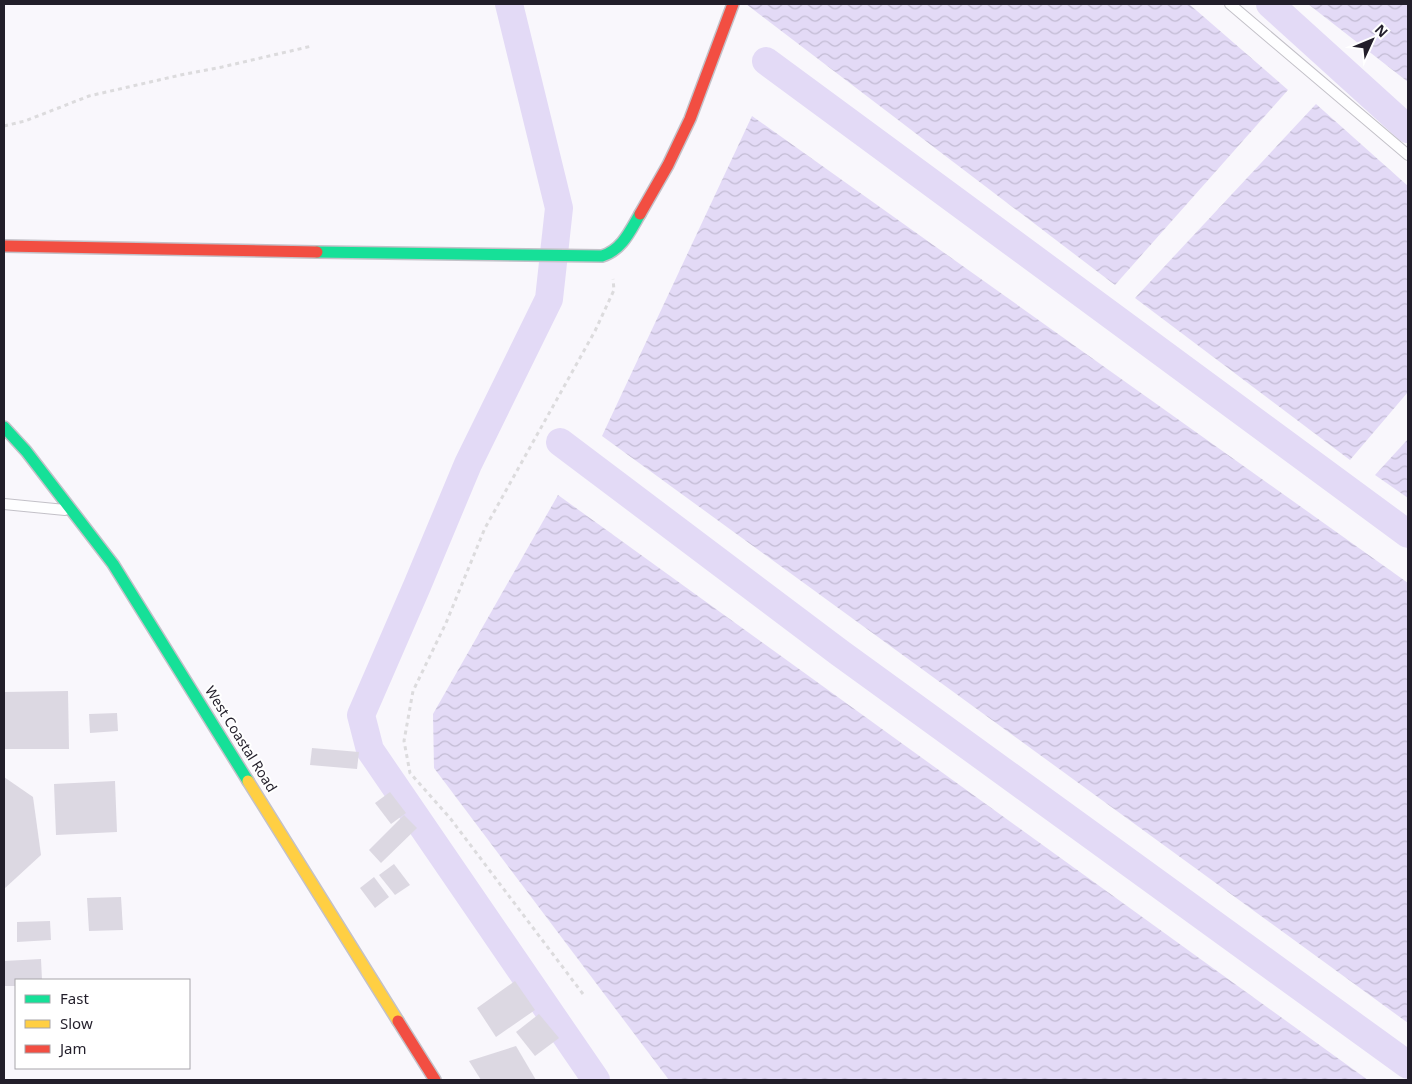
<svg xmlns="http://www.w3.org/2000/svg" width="1412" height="1084" font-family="'Noto Sans',sans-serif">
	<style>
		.water { fill: url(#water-waves) }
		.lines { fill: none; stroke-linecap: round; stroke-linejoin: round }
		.canal { stroke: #e3daf6; stroke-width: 28 }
		.building { fill: #dcd8e2 }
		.lane-casing { stroke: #c3c1c8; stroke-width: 12 }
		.fast-casing { stroke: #c3c1c8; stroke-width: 14 }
		.slow-casing { stroke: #c3c1c8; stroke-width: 14 }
		.jam-casing { stroke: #c3c1c8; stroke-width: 14 }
		.path { stroke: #dcdbdd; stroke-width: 3; stroke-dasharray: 4 4; stroke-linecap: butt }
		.lane { stroke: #fefeff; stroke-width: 10 }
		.fast { stroke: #16e098; stroke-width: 11 }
		.slow { stroke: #ffcf43; stroke-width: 11 }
		.jam { stroke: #f24e42; stroke-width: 11 }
		.labels { text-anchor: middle; stroke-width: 4; stroke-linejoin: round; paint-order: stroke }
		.street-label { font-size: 14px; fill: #221e2a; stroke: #fff }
	</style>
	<defs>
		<pattern id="water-waves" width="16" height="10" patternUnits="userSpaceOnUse" patternTransform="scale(1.25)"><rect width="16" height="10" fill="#e3daf6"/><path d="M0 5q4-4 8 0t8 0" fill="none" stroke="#c2bbd3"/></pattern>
	</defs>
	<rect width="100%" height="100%" fill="#f9f7fc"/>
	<!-- water -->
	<g class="water">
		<polygon points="746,4 1189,4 1288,90 1115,285"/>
		<polygon points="1308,4 1408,4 1408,82"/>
		<polygon points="1316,104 1408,186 1408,392 1350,460 1135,298"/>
		<polygon points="752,116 1408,583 1408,1023 602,436"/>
		<polygon points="1408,439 1408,498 1375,475"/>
		<polygon points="558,495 1368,1080 669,1080 434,768 433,714"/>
	</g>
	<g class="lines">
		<!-- canal -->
		<g class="canal">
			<polyline points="509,4 559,208 549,299 468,464 417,586 361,715 370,750 596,1080"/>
			<polyline points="1270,4 1408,129"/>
			<polyline points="766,61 1408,534"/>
			<polyline points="560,442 840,653 1408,1065"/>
		</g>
	</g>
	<!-- building -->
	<g class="building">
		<polygon points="68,691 69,749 4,749 4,692"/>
		<polygon points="117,713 118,731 90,733 89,714"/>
		<polygon points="312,748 359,752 357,769 310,765"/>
		<polygon points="4,777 33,797 41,855 4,889"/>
		<polygon points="115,781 117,832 56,835 54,784"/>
		<polygon points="390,792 406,813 391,824 375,803"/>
		<polygon points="404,815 417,828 381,863 369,850"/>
		<polygon points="394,864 410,885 395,895 379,875"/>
		<polygon points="374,877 389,897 375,908 360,888"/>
		<polygon points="121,897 123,930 89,931 87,898"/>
		<polygon points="50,921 51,940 17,942 17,922"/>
		<polygon points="41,959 42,980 16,980 16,986 4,986 4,961"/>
		<polygon points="515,981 535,1010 496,1037 477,1008"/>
		<polygon points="539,1014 559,1038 535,1056 516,1032"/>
		<polygon points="516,1046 536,1080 481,1080 469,1061"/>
	</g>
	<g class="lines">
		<defs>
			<g id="lane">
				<polyline points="1230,4 1408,155"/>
				<polyline points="4,504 65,510"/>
			</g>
			<g id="fast">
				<path d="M317,252L602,256C622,250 630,231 640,214"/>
				<polyline points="4,427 26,451 113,564 248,781"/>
			</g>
			<polyline id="slow" points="248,781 398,1021"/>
			<g id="jam">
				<polyline points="640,214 668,165 690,119 733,4"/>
				<polyline points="4,246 317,252"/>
				<polyline points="398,1021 435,1080"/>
			</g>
		</defs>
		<!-- lane casing -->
		<use href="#lane" class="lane-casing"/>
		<!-- fast casing -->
		<use href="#fast" class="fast-casing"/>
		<!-- slow casing -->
		<use href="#slow" class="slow-casing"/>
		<!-- jam casing -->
		<use href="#jam" class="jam-casing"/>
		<!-- path -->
		<g class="path">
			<polyline points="4,126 25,121 89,96 185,74 222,67 312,46"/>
			<polyline points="583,994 450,818 410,773 404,741 413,691 446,623 485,528 595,331 614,290 613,279"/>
		</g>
		<!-- lane -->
		<use href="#lane" class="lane"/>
		<!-- fast -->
		<use href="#fast" class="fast"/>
		<!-- slow -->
		<use href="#slow" class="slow"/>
		<!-- jam -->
		<use href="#jam" class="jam"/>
	</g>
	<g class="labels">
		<!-- street labels -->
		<g class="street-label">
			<text transform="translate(241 739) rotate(58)" y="5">West Coastal Road</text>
		</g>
	</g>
	<!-- border -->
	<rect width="1412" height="1084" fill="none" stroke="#221e2a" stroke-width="10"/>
	<!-- legend -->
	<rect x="15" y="979" width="175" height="90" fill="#ffffff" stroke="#a7a5aa"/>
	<rect x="25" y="995" width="25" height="8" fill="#16e098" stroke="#a7a5aa"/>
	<text x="60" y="1004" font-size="15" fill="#221e2a">Fast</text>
	<rect x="25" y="1020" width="25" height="8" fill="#ffcf43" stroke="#a7a5aa"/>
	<text x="60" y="1029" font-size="15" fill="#221e2a">Slow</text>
	<rect x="25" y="1045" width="25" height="8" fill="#f24e42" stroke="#a7a5aa"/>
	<text x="60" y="1054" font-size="15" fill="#221e2a">Jam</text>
	<!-- north arrow -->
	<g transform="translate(1372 40) rotate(46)" stroke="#ffffff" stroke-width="4" paint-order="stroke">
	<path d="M0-4L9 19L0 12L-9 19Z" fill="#221e2a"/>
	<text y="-8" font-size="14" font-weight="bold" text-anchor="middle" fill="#221e2a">N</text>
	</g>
</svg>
